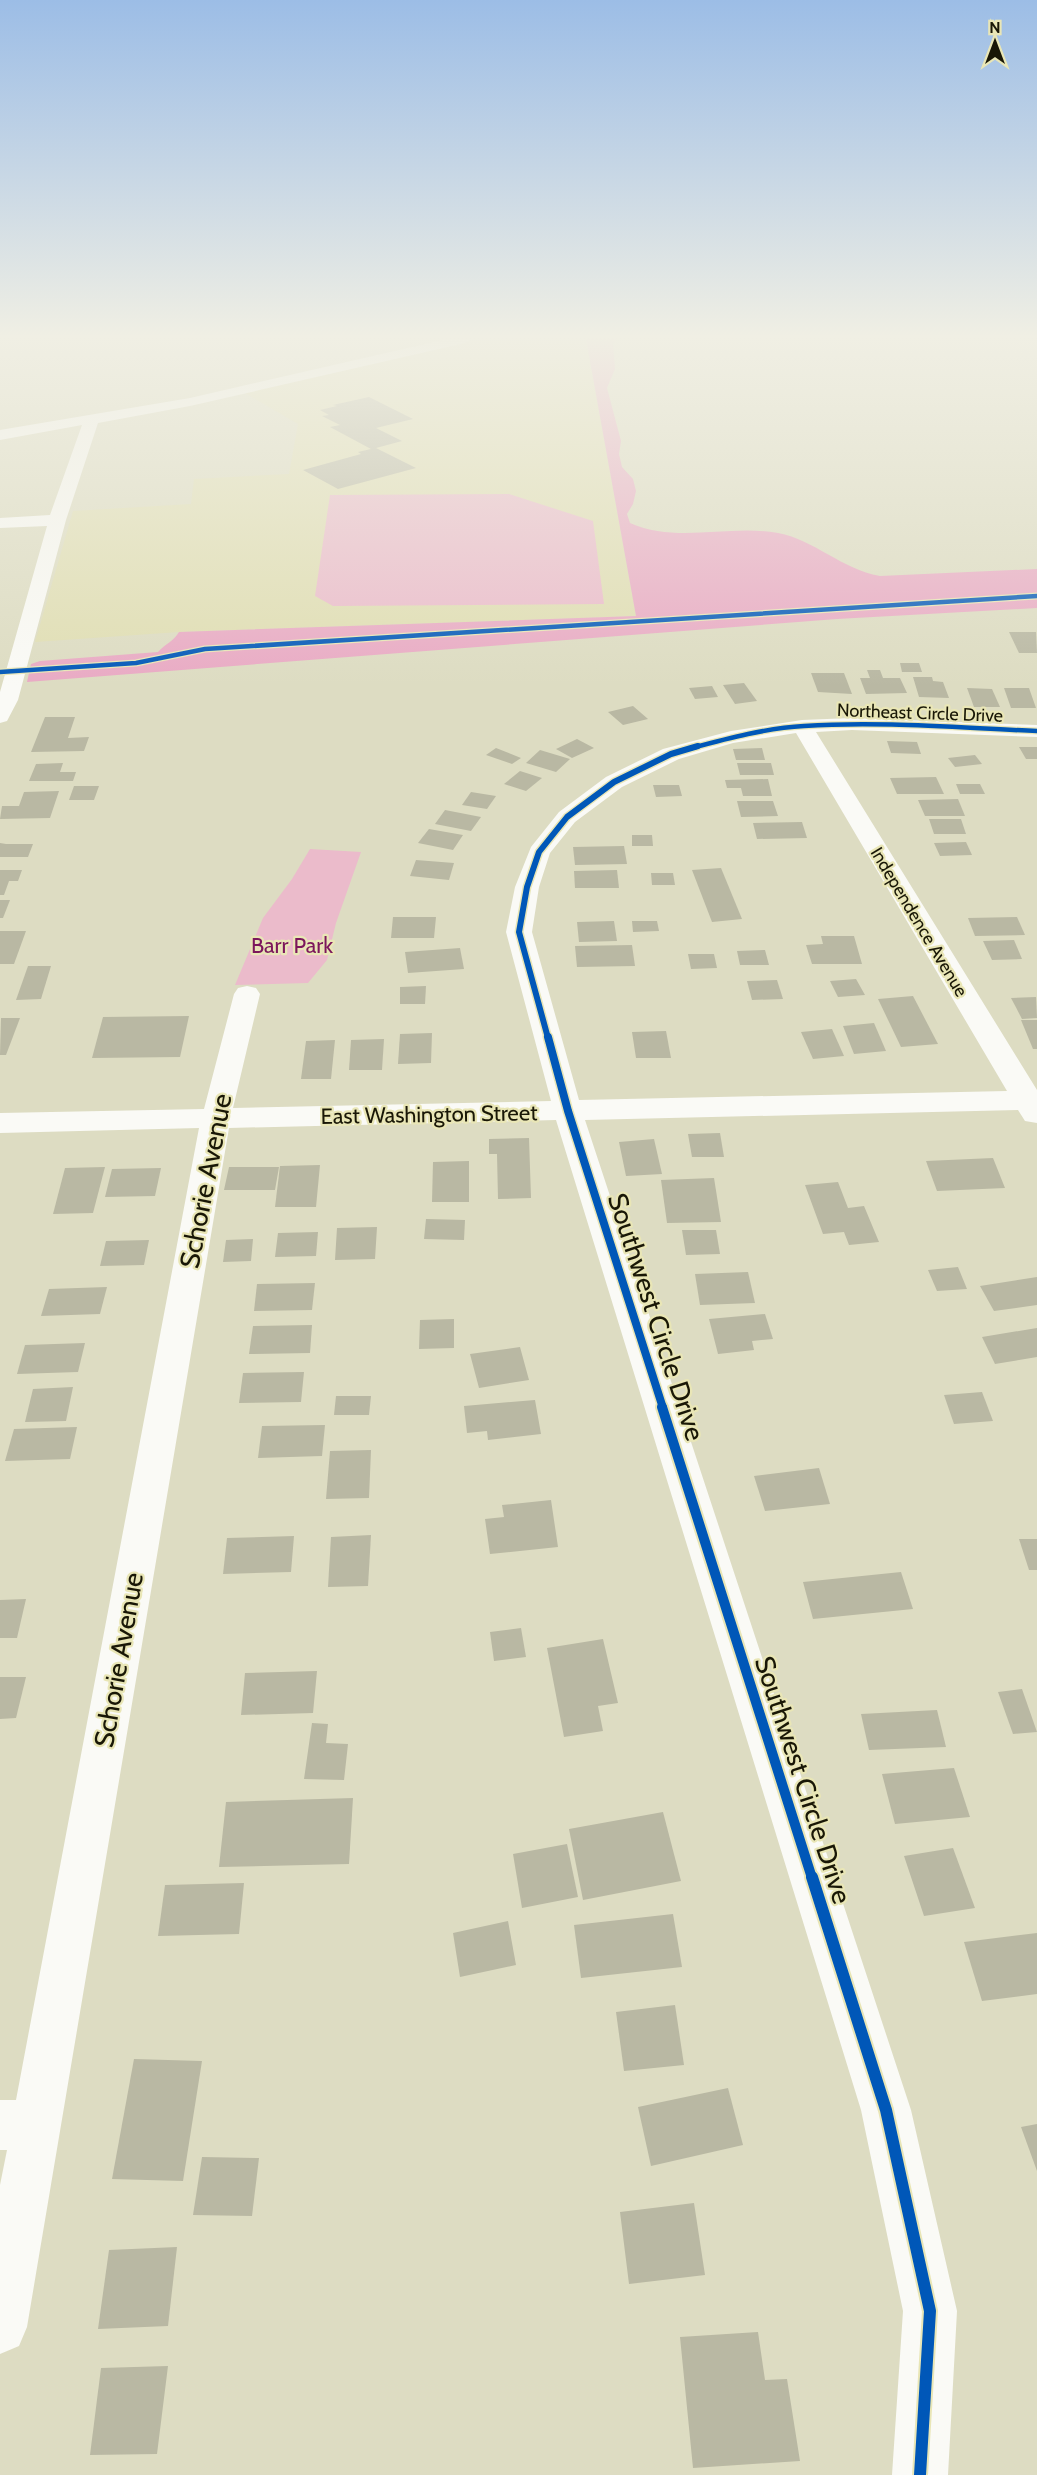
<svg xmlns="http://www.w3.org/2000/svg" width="1037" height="2475" font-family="Cabin,sans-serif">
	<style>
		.built { fill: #e0deb3 }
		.green { fill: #ebbbcb }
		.forest { fill: #e9aac4 }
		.building { fill: #b9b8a3 }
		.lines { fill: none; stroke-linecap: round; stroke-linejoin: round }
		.minor { fill: #fafaf6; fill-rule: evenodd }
		.cycleway-far4-casing { stroke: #e9e6b6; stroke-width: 7 }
		.cycleway-far3-casing { stroke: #e9e6b6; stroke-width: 9 }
		.cycleway-far2-casing { stroke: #e9e6b6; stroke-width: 11 }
		.cycleway-far1-casing { stroke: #e9e6b6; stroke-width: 14 }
		.cycleway-casing { stroke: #e9e6b6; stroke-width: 16 }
		.cycleway-far4 { stroke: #0057b8; stroke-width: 4.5 }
		.cycleway-far3 { stroke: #0057b8; stroke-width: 6 }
		.cycleway-far2 { stroke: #0057b8; stroke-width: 8 }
		.cycleway-far1 { stroke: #0057b8; stroke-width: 10 }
		.cycleway { stroke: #0057b8; stroke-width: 12 }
		.labels { text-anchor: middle; stroke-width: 4.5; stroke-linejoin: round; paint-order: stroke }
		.far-street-label { font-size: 18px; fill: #191706; stroke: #e9e6b6 }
		.park-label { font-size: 22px; fill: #7c175c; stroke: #e9e6b6 }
		.street-label { font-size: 22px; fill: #191706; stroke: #e9e6b6 }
		.near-street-label { font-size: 27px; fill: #191706; stroke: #e9e6b6 }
	</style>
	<rect width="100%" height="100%" fill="#dddcc2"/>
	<!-- built -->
	<polygon class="built" points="482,339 586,339 636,616 179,632 35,642 73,511 191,504 194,479 289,474 298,424 245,393"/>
	<!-- green -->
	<g class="green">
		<polygon points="509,494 593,521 604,604 333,606 315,596 330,495"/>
		<polygon points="310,849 361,852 336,923 327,960 308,983 235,985 263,918 292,879"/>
	</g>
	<!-- forest -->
	<path class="forest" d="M586,339H616L613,344L615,369L607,388L621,441L619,454L622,467L633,479L636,491L633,504L627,514L630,523C678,544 728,524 778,533C815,540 841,569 880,576L1037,569V608L837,619L27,682L31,664L40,661L158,652C165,644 174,641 179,632L636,616Z"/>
	<!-- building -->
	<g class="building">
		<polygon points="369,397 413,419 376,428 402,441 376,448 416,468 338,489 303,470 361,454 358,452 371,449 330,427 340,425 322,416 329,415 320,410 337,406 333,405"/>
		<polygon points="1009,632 1036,632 1037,653 1019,653"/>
		<polygon points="900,663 919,663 922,672 902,672"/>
		<polygon points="867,670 880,670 883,678 900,678 907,693 866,694 860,678 870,678"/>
		<polygon points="811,673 844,673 852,694 818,692"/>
		<polygon points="913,677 932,677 933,681 943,682 949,698 919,697"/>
		<polygon points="744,683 757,701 735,704 723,685"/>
		<polygon points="712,686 718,697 695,699 689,688"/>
		<polygon points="967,688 992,689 1000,707 974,707"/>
		<polygon points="1004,688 1029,688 1036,708 1011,708"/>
		<polygon points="633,706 648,719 623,725 608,712"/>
		<polygon points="45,717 75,717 68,738 89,737 84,751 31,752"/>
		<polygon points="577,739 594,748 572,758 556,749"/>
		<polygon points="887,741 917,742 921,754 891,753"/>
		<polygon points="1019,747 1037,747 1037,759 1026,759"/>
		<polygon points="496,748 521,758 512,764 486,755"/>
		<polygon points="762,748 765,760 736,760 733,749"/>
		<polygon points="540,750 570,759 556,772 526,763"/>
		<polygon points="975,755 982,764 955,767 948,758"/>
		<polygon points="63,763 60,772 76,772 73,781 29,781 36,764"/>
		<polygon points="737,763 771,763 774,775 740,775"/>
		<polygon points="520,771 542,778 526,791 504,784"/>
		<polygon points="936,777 944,794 897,794 890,778"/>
		<polygon points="768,779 772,796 743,796 741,788 727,788 725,780"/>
		<polygon points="956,784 980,784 985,794 960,794"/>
		<polygon points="653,785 679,785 682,796 656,797"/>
		<polygon points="74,786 99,786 94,800 69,800"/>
		<polygon points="59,791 50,818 0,819 2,806 19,806 24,792"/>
		<polygon points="471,792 496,796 487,809 462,805"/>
		<polygon points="958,799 965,816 925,816 918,800"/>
		<polygon points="737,801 773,801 778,816 741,817"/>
		<polygon points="445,810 481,817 471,831 435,824"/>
		<polygon points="929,819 961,819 966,834 934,834"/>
		<polygon points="802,822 807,838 757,839 753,823"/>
		<polygon points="429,829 463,835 453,850 418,843"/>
		<polygon points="632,835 652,835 653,846 632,846"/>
		<polygon points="966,842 972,855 940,856 934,843"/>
		<polygon points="0,843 6,844 33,844 28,857 0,857"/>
		<polygon points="624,846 627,864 575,865 573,847"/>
		<polygon points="416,860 454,863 449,880 410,876"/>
		<polygon points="721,868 742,919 712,922 692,870"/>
		<polygon points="0,870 22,870 18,881 9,881 4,895 0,895"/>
		<polygon points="617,870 619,888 575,888 574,871"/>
		<polygon points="651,873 673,873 675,885 652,885"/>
		<polygon points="0,900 10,900 3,918 0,918"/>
		<polygon points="393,917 436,917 434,938 391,938"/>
		<polygon points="1017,917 1025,935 975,936 968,918"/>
		<polygon points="614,921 617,941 579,942 577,922"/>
		<polygon points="632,921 657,921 659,931 633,932"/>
		<polygon points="0,931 26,931 14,964 0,964"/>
		<polygon points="821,936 854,936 862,964 812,964 806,945 823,944"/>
		<polygon points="1014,940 1022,959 992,960 983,941"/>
		<polygon points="632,945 635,966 577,967 575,946"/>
		<polygon points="460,948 464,969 408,973 405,952"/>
		<polygon points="765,950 769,965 740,965 737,951"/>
		<polygon points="688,954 714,954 717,968 691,969"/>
		<polygon points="28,966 51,966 41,999 16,1000"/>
		<polygon points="856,979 865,995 838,997 830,981"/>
		<polygon points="777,980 783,999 752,1000 747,981"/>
		<polygon points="426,986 425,1004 400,1004 400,987"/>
		<polygon points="913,996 938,1044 901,1047 878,999"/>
		<polygon points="1036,997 1037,1018 1022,1019 1011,998"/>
		<polygon points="189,1016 180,1057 92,1058 103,1017"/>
		<polygon points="1,1018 20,1018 6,1055 0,1055"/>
		<polygon points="1021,1020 1037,1020 1037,1049 1033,1049"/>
		<polygon points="874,1023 886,1051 854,1054 843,1026"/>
		<polygon points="832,1029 844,1056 813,1059 801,1032"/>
		<polygon points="666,1031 671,1058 636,1058 632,1032"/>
		<polygon points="432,1033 431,1063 398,1064 400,1034"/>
		<polygon points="384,1039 382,1070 349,1070 351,1040"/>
		<polygon points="335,1040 331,1079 301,1079 306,1041"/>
		<polygon points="720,1133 724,1157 692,1157 688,1134"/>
		<polygon points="529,1138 531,1198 498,1199 497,1154 489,1154 489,1139"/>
		<polygon points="654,1139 662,1174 626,1176 619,1142"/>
		<polygon points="993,1158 1005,1188 937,1191 926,1161"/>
		<polygon points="469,1161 469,1202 432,1202 433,1162"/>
		<polygon points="320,1165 316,1207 275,1207 280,1166"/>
		<polygon points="105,1167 93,1213 53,1214 65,1168"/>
		<polygon points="229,1167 279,1167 275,1190 224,1190"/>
		<polygon points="161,1168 155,1196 105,1197 112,1169"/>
		<polygon points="714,1178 721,1222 667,1223 661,1180"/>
		<polygon points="838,1182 848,1208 864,1206 879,1242 849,1245 844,1232 823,1234 805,1185"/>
		<polygon points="426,1219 465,1220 464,1240 424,1239"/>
		<polygon points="377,1227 375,1259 335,1260 337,1228"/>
		<polygon points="682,1230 716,1230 720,1254 686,1255"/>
		<polygon points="318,1232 316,1256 275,1257 278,1233"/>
		<polygon points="253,1239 251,1261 223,1262 226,1240"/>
		<polygon points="149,1240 144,1265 100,1266 106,1241"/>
		<polygon points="958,1267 967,1289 937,1291 928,1270"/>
		<polygon points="748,1272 755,1303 700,1305 695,1274"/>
		<polygon points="1037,1277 1037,1305 994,1311 980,1286"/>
		<polygon points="315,1283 312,1310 254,1311 257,1284"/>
		<polygon points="107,1287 100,1314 41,1316 49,1289"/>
		<polygon points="765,1314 773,1339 752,1341 754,1350 718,1354 709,1319"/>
		<polygon points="454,1319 454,1348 419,1349 420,1320"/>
		<polygon points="312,1325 310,1353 249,1354 253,1326"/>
		<polygon points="1037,1328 1037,1357 995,1364 982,1337"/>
		<polygon points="85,1343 78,1372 17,1374 25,1345"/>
		<polygon points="520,1347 529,1380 479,1388 470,1354"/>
		<polygon points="304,1372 301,1402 239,1403 243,1373"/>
		<polygon points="73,1387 66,1421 25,1422 33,1389"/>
		<polygon points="982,1392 993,1421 954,1424 944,1395"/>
		<polygon points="336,1396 371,1396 369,1415 334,1415"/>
		<polygon points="535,1400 541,1434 488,1440 487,1431 467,1433 464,1406"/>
		<polygon points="325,1425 322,1456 258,1458 262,1426"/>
		<polygon points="77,1427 70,1459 5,1461 14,1429"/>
		<polygon points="371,1450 369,1498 326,1499 330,1451"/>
		<polygon points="819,1468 830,1504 765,1511 754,1476"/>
		<polygon points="551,1500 558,1547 490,1554 485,1519 504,1517 502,1505"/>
		<polygon points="371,1535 368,1586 328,1587 331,1537"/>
		<polygon points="294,1536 291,1572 223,1574 227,1538"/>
		<polygon points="1019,1539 1037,1539 1037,1570 1029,1570"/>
		<polygon points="901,1572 913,1609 813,1619 803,1582"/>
		<polygon points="26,1599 17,1638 0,1638 0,1600"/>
		<polygon points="521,1628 526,1657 494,1661 490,1632"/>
		<polygon points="603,1639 618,1703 598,1706 603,1731 564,1737 547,1648"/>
		<polygon points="317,1671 313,1713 241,1715 245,1673"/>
		<polygon points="0,1677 26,1677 16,1718 0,1719"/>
		<polygon points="1022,1689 1037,1732 1013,1734 998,1692"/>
		<polygon points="937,1710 946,1747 869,1750 861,1714"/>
		<polygon points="312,1723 328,1724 326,1743 348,1744 344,1780 304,1779"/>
		<polygon points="954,1768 970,1817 895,1824 882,1774"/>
		<polygon points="353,1798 349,1864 219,1867 226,1802"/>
		<polygon points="663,1812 681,1881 583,1900 569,1829"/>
		<polygon points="567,1844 578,1897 522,1908 513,1854"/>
		<polygon points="953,1848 975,1908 924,1916 904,1856"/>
		<polygon points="244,1883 239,1934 158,1936 165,1885"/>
		<polygon points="673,1914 682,1967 581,1978 574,1925"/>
		<polygon points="508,1921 516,1965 460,1977 453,1933"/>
		<polygon points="1037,1933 1037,1994 982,2001 964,1942"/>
		<polygon points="675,2005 684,2065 624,2071 616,2012"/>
		<polygon points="134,2059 202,2061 183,2181 112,2179"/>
		<polygon points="728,2088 743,2145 651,2166 638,2107"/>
		<polygon points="1037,2124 1037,2171 1021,2127"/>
		<polygon points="202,2157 259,2158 252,2216 193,2215"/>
		<polygon points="694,2203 705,2275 629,2284 620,2212"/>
		<polygon points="177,2247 168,2326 98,2329 109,2250"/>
		<polygon points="758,2332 765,2380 787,2379 800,2461 693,2468 680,2337"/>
		<polygon points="168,2366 157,2454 90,2455 101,2368"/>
	</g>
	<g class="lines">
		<!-- minor -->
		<g class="minor">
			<polygon points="447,339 472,339 465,343 190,406 98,423 66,520 18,700 7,721 0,723 0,692 47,526 0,528 0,518 50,515 82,425 0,440 0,430 190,398"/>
			<path d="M852,718L1037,725V737L852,730L816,732L1037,1090V1123L1025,1121L1018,1110L585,1120L911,2110L957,2311L948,2475H892L903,2311L861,2110L556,1120L229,1128L27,2327L19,2346L0,2354V2185L7,2150H0V2100H16L199,1128L0,1133V1113L204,1109L234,994L238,988L247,986L256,988L260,994L233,1108L551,1101L506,932L515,887L531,847L559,812L606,777L663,749L731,731L802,720ZM796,733L1007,1091L579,1100L532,932L539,887L550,853L575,822L622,787L679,759L733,743Z"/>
		</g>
		<defs>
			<g id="cycleway-far4">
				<polyline points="0,672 136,663 205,649 1037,596"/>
				<path d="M692,748C729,738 767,728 804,726C881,721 960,728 1037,731"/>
			</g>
			<polyline id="cycleway-far3" points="548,1038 519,932 527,887 539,852 567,817 614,782 671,754 698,746"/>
			<polyline id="cycleway-far2" points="548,1037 568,1111 663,1408"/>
			<polyline id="cycleway-far1" points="662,1407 812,1878"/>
			<polyline id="cycleway" points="812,1877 886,2110 930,2311 920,2475"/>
		</defs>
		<!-- cycleway-far4 casing -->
		<use href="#cycleway-far4" class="cycleway-far4-casing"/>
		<!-- cycleway-far3 casing -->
		<use href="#cycleway-far3" class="cycleway-far3-casing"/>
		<!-- cycleway-far2 casing -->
		<use href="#cycleway-far2" class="cycleway-far2-casing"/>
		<!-- cycleway-far1 casing -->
		<use href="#cycleway-far1" class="cycleway-far1-casing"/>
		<!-- cycleway casing -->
		<use href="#cycleway" class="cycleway-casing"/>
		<!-- cycleway-far4 -->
		<use href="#cycleway-far4" class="cycleway-far4"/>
		<!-- cycleway-far3 -->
		<use href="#cycleway-far3" class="cycleway-far3"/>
		<!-- cycleway-far2 -->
		<use href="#cycleway-far2" class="cycleway-far2"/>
		<!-- cycleway-far1 -->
		<use href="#cycleway-far1" class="cycleway-far1"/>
		<!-- cycleway -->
		<use href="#cycleway" class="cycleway"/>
	</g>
	<!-- sky -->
	<linearGradient id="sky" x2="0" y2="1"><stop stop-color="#9cbde6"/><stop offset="0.49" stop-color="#f0efe4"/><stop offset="1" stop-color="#f0efe4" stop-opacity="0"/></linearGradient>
	<rect width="1037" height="686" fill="url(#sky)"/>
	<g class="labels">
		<!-- far-street labels -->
		<g class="far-street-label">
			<text transform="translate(920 713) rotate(2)" y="6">Northeast Circle Drive</text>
			<text transform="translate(919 922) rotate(59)" y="6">Independence Avenue</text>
		</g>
		<!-- park labels -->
		<g class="park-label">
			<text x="292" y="953">Barr Park</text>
		</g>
		<!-- street labels -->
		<g class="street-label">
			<text transform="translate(429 1114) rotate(-1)" y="8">East Washington Street</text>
		</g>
		<!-- near-street labels -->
		<g class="near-street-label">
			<text transform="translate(206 1181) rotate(-79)" y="9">Schorie Avenue</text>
			<text transform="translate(656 1317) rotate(72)" y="9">Southwest Circle Drive</text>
			<text transform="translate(119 1660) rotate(-80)" y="9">Schorie Avenue</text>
			<text transform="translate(803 1780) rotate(72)" y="9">Southwest Circle Drive</text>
		</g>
	</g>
	<!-- north arrow -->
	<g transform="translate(995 42)" stroke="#e9e6b6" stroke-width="4.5" paint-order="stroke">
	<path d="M0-4.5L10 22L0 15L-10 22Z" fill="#191706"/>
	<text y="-9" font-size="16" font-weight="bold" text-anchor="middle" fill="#191706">N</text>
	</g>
</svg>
